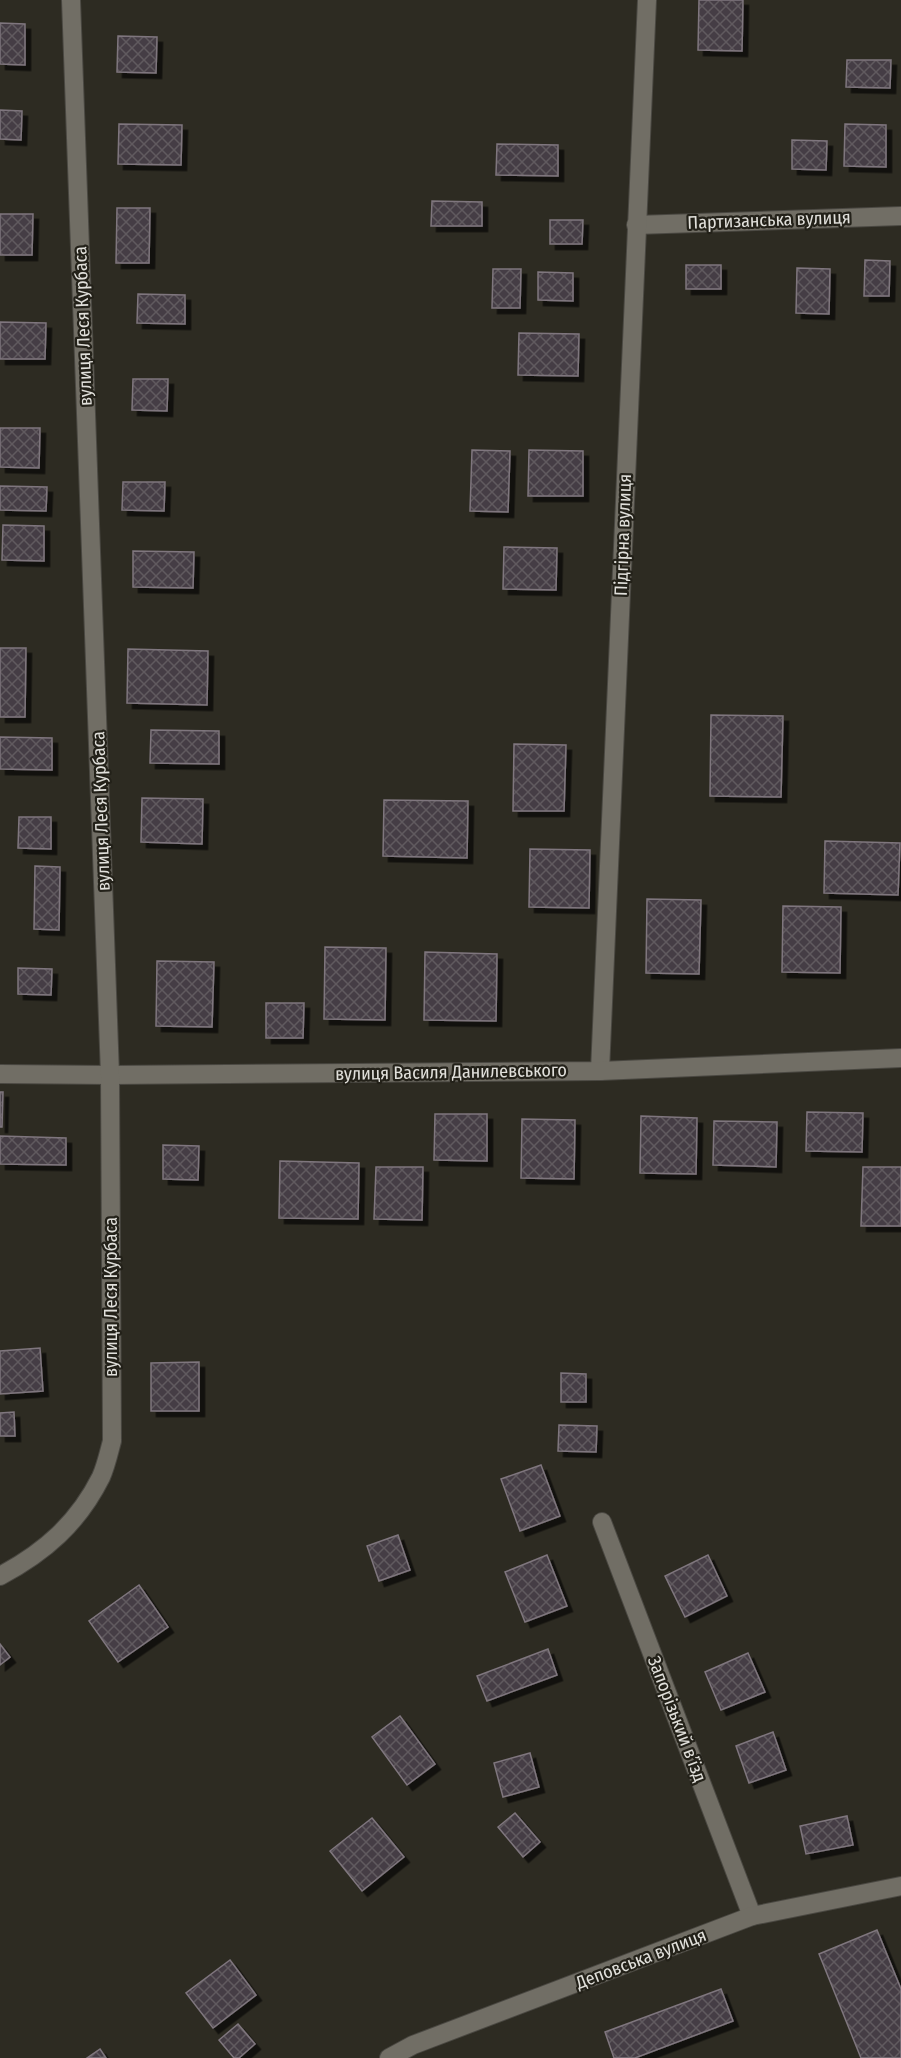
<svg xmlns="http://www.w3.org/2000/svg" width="901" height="2058" font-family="'Fira Sans Condensed',sans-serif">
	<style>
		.building { fill: url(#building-cross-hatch); stroke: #7f767e; stroke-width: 1.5; filter: url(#shadow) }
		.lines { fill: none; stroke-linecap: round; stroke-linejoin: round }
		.street-casing { stroke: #4a4842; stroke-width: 20 }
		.street { stroke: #716e65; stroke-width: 18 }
		.labels { text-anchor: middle; stroke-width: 4.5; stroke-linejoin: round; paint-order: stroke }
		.street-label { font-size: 18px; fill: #e1e0db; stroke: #232119 }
	</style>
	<defs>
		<pattern id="building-cross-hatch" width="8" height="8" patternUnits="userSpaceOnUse" patternTransform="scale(1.5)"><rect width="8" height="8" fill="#453e44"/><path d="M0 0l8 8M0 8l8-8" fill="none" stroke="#605a5e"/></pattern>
		<filter id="shadow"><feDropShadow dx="5.5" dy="5.5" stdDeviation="0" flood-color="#0009"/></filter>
	</defs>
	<rect width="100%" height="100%" fill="#2d2b22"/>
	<!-- building -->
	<g class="building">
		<polygon points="699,0 743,0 742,51 698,50"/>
		<polygon points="0,23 25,24 25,65 0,64"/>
		<polygon points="118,36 157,37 156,73 117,72"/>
		<polygon points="847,60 891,60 890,88 846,87"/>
		<polygon points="0,110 22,111 21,140 0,139"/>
		<polygon points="119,124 182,125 181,165 118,164"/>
		<polygon points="845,124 886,125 886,167 844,166"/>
		<polygon points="792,140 827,141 826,170 792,169"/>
		<polygon points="497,144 558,145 558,176 496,175"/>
		<polygon points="432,201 482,202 482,226 431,226"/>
		<polygon points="117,208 150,208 149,263 116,263"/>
		<polygon points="0,214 33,214 32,255 0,255"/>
		<polygon points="550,220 583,220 582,244 550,244"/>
		<polygon points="865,260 890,261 889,296 864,296"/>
		<rect x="686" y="265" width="35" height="24"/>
		<polygon points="797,268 830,269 829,314 796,313"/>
		<polygon points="493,269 521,269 520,308 492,308"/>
		<polygon points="538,272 573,273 573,301 538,300"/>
		<polygon points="138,294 185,295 185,324 137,323"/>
		<polygon points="0,322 46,323 45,359 0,359"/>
		<polygon points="519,333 579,334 578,376 518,375"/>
		<polygon points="133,379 168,379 167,411 132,410"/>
		<polygon points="0,428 40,428 39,468 0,467"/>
		<polygon points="472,450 510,451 508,512 470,511"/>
		<polygon points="529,450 583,451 583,496 528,496"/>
		<polygon points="123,482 165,482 164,511 122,510"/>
		<polygon points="0,486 47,487 46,511 0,510"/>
		<polygon points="3,525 44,526 44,561 2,560"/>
		<polygon points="504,547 557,548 556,590 503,589"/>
		<polygon points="133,551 194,552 193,588 133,587"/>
		<polygon points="0,648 26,648 25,717 0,717"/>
		<polygon points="128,649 208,651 207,705 127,703"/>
		<polygon points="711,715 783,716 781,797 710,796"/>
		<polygon points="151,730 219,731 219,764 150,763"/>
		<polygon points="0,737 52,738 52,770 0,769"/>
		<polygon points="514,744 566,745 564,811 513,811"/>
		<polygon points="142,798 203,799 202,844 141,842"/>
		<polygon points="384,800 468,801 467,858 383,856"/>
		<polygon points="19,817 51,817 51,849 18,848"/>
		<polygon points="825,841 900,843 898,895 824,893"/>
		<polygon points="530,849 590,850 589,908 529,907"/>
		<polygon points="35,866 60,867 59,930 34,929"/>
		<polygon points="647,899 701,900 699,974 646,973"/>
		<polygon points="783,906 841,907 840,973 782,972"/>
		<polygon points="325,947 386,948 385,1020 324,1019"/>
		<polygon points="425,952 497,954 496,1021 424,1020"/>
		<polygon points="157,961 214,962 212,1027 156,1026"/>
		<polygon points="18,968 52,969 51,995 18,994"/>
		<polygon points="266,1003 304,1003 303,1038 266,1038"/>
		<polygon points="0,1092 3,1092 2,1127 0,1127"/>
		<polygon points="807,1112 863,1113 862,1152 806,1151"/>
		<polygon points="435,1114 487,1114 487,1161 434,1160"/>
		<polygon points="641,1116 697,1118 696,1174 640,1173"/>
		<polygon points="522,1119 575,1120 574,1179 521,1178"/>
		<polygon points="714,1121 777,1122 776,1167 713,1165"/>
		<polygon points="0,1136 66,1138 66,1165 0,1164"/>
		<polygon points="163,1145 199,1146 198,1180 163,1179"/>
		<polygon points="280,1161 359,1163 358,1219 279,1218"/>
		<polygon points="376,1167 423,1167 422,1220 374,1219"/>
		<polygon points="863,1167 901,1167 901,1226 861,1226"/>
		<polygon points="40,1348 43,1391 0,1394 0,1351"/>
		<polygon points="199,1362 199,1411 151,1411 151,1363"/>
		<polygon points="561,1373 586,1374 586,1402 561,1402"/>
		<polygon points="14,1412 15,1436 0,1436 0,1413"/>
		<polygon points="559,1425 597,1426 596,1452 558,1451"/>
		<polygon points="541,1465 560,1516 520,1531 501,1479"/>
		<polygon points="398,1535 410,1570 379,1581 367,1546"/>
		<polygon points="547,1555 567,1606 525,1622 505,1572"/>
		<polygon points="708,1555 727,1596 685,1617 665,1576"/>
		<polygon points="139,1585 168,1627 118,1662 89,1621"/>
		<polygon points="0,1644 10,1657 0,1665"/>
		<polygon points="548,1649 557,1675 487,1701 477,1676"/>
		<polygon points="748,1653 765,1692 721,1710 705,1672"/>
		<polygon points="400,1716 435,1764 407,1785 372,1737"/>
		<polygon points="773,1732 786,1770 749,1783 736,1746"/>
		<polygon points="530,1753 539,1787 503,1797 494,1763"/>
		<polygon points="515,1813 540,1842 523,1857 498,1827"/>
		<polygon points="847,1816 853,1845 806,1854 800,1826"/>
		<polygon points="372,1818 404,1857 362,1891 330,1851"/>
		<polygon points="877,1930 901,1989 901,2058 861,2058 819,1954"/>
		<polygon points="230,1960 256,1995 213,2028 186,1993"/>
		<polygon points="721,1989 733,2021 635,2058 614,2058 605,2032"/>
		<polygon points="238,2024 255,2044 239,2058 234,2058 219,2040"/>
		<polygon points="100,2049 106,2058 87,2058"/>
	</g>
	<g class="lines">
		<defs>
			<g id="street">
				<polyline points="636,225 901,216"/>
				<polyline points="600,1071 647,0"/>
				<polyline points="0,1074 110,1075 600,1071 901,1058"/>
				<polyline points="602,1522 752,1916"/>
				<path d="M0,1576C45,1552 78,1523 101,1477C106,1466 109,1452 112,1441L110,1075L71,0"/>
				<polyline points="389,2058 413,2045 752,1916 901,1886"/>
			</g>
		</defs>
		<!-- street casing -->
		<use href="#street" class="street-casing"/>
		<!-- street -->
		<use href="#street" class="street"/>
	</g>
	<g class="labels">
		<!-- street labels -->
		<g class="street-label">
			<text transform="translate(769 220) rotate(-2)" y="6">Партизанська вулиця</text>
			<text transform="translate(83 326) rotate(-92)" y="6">вулиця Леся Курбаса</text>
			<text transform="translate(623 535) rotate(-88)" y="6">Підгірна вулиця</text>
			<text transform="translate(101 811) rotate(-92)" y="6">вулиця Леся Курбаса</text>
			<text transform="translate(451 1072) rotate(-1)" y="6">вулиця Василя Данилевського</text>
			<text transform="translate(111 1297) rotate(-90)" y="6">вулиця Леся Курбаса</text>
			<text transform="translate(677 1719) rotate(69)" y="6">Запорізький вʼїзд</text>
			<text transform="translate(641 1959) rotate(-21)" y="6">Деповська вулиця</text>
		</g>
	</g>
</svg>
